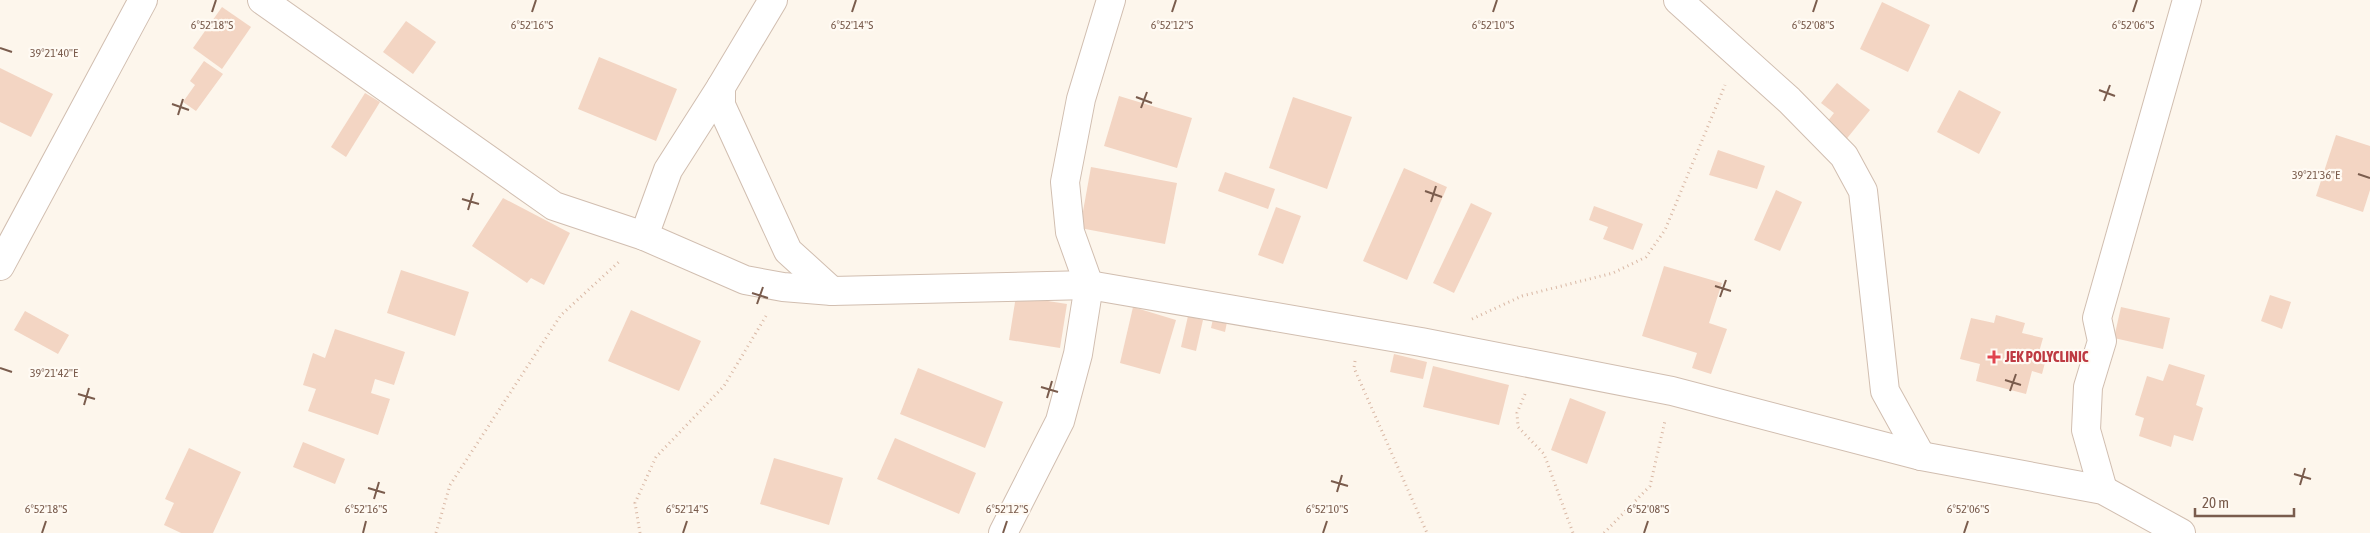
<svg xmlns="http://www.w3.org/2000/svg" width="2370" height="533" font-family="'Asap Condensed',sans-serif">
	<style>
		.building { fill: #f3d5c3 }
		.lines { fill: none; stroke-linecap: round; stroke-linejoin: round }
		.minor-casing { stroke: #d1beb0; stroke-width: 30 }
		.path { stroke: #d9b8a5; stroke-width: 3; stroke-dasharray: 1 4; stroke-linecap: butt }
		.minor { stroke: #fff; stroke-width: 28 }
		.ticks { fill: none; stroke: #7a5c4d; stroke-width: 2 }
		.health-dot { fill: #e0444e; stroke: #fffaf3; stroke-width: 2 }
		.labels { text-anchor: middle; stroke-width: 4.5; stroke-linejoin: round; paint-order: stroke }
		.health-label { font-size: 15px; font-weight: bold; fill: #be3a42; stroke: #fffaf3; text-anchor: start }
		.ticks-label { font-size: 12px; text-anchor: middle; fill: #7a5c4d; stroke: #fffaf3; stroke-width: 4.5; stroke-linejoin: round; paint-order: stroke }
	</style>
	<rect width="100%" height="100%" fill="#fdf6ec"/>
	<!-- building -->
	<g class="building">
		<polygon points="1882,2 1930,25 1908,72 1860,49"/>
		<polygon points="222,7 251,27 222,69 193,48"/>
		<polygon points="406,21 436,42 413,74 383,52"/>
		<polygon points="599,57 677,89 656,141 578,109"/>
		<polygon points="204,61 223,74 196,111 183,102 195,85 190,81"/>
		<polygon points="0,68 53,94 31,137 0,122"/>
		<polygon points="1837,83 1870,110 1844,142 1824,126 1834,113 1821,103"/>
		<polygon points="1959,90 2001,112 1979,154 1937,132"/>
		<polygon points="365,93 380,102 346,157 331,147"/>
		<polygon points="1119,96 1192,118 1177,168 1104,146"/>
		<polygon points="1293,97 1352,117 1327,189 1269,168"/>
		<polygon points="2336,135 2370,146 2370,190 2363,212 2316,196"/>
		<polygon points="1718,150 1765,166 1757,189 1709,175"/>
		<polygon points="1091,167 1177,183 1165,244 1080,228"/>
		<polygon points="1404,168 1447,187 1407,280 1363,261"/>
		<polygon points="1225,172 1275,189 1268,209 1218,191"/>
		<polygon points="1776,190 1802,202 1780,251 1754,240"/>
		<polygon points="503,198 570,233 544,285 531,278 527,283 472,246"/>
		<polygon points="1471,203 1492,213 1454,293 1433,283"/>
		<polygon points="1594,206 1643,224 1633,250 1603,239 1608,227 1589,220"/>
		<polygon points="1276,207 1301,216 1283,264 1258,255"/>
		<polygon points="1664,266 1722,283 1709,323 1727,329 1711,374 1692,368 1697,353 1642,336"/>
		<polygon points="401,270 469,292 455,336 387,313"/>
		<polygon points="2270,295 2291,302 2282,329 2261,321"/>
		<polygon points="1016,296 1067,304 1060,348 1009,340"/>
		<polygon points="1133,307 1176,320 1160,374 1120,363"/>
		<polygon points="2121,307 2170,318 2163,349 2114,338"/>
		<polygon points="631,310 701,341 679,391 608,361"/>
		<polygon points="25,311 69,335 58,354 14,330"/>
		<polygon points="1214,314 1228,317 1225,332 1211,328"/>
		<polygon points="1996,315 2025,323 2022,333 2043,338 2039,352 2047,355 2042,374 2032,371 2026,394 1976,381 1980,364 1960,359 1971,318 1994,323"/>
		<polygon points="1188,316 1203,320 1196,351 1181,347"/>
		<polygon points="335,329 405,352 394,385 375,379 371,393 390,399 378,435 308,411 316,389 303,385 313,353 325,358"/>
		<polygon points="1394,354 1427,362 1423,379 1390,372"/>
		<polygon points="2169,364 2205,375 2196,405 2203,408 2193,441 2174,435 2171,447 2139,436 2144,418 2135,415 2147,376 2163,381"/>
		<polygon points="1433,366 1509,385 1499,425 1423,407"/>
		<polygon points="918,368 1003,402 985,448 900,414"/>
		<polygon points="1570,398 1606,412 1587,464 1551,450"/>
		<polygon points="895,438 976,473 959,514 877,479"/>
		<polygon points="303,442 345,459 335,484 293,467"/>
		<polygon points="189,448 241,472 213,533 181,533 164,525 174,503 165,499"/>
		<polygon points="774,458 843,478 829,525 760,504"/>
	</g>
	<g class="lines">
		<defs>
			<g id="minor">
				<polyline points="262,0 554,206 644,236 745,280 783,287 832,291 1089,285 1421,342 1672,391 1921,456 2103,490 2181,533"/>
				<polyline points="773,0 721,87 721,105 788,251 832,291"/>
				<polyline points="1678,0 1789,100 1844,156 1863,191 1885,391 1921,456"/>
				<polyline points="644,236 668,170 721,87"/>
				<polyline points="0,266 143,0"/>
				<polyline points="2103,490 2086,430 2088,387 2102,341 2097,318 2187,0"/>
				<polyline points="1003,533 1060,421 1078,354 1089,285 1070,232 1065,182 1081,99 1111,0"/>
			</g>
		</defs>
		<!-- minor casing -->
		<use href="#minor" class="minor-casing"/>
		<!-- path -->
		<g class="path">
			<polyline points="1472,319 1522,296 1613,273 1646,257 1665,230 1725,85"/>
			<polyline points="1355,361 1354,368 1427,533"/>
			<polyline points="1525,394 1517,413 1518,427 1544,454 1573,533"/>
			<polyline points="436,533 450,485 561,315 621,260"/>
			<polyline points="640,533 635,503 656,457 724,386 766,316"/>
			<polyline points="1604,533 1650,486 1665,421"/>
		</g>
		<!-- minor -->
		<use href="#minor" class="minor"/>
	</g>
	<!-- ticks -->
	<path class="ticks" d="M212,12L216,0M532,12L536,0M852,12L856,0M1172,12L1176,0M1493,12L1497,0M1813,12L1817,0M2133,12L2137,0M0,48L12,52M2099,90L2115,96M1136,97L1152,103M2104,101L2110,85M172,104L189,110M1141,108L1147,92M178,115L183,99M2358,174L2370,178M1425,191L1442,197M462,199L479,204M1431,202L1436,186M468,210L473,193M1715,286L1731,291M752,293L768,298M1720,297L1726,280M757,304L763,287M0,368L12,372M2005,380L2021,385M1041,387L1058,392M2010,391L2016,374M78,394L95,399M1047,398L1052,381M84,405L89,388M2294,474L2311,479M1331,481L1348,486M2300,485L2305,468M368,488L385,493M1337,492L1342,475M374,499L379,482M42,533L46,521M363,533L366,521M683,533L687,521M1003,533L1007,521M1323,533L1327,521M1644,533L1648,521M1964,533L1968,521"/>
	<!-- markers -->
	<path class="health-dot" d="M1991.5 349.5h5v5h5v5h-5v5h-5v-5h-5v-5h5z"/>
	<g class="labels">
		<!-- health labels -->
		<g class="health-label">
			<text x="2005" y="362">JEK POLYCLINIC</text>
		</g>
	</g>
	<g class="ticks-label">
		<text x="212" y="29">6°52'18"S</text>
		<text x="532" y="29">6°52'16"S</text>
		<text x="852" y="29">6°52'14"S</text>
		<text x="1172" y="29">6°52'12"S</text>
		<text x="1493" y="29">6°52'10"S</text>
		<text x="1813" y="29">6°52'08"S</text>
		<text x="2133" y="29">6°52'06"S</text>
		<text x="54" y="57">39°21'40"E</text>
		<text x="2316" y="179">39°21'36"E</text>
		<text x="54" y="377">39°21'42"E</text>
		<text x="46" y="513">6°52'18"S</text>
		<text x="366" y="513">6°52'16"S</text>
		<text x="687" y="513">6°52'14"S</text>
		<text x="1007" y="513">6°52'12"S</text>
		<text x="1327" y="513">6°52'10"S</text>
		<text x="1648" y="513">6°52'08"S</text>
		<text x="1968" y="513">6°52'06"S</text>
	</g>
	<!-- scale -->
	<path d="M2195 508v8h99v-8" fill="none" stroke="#7a5c4d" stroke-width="2.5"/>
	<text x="2202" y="508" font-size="15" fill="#7a5c4d" stroke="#fffaf3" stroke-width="4" paint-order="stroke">20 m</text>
</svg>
